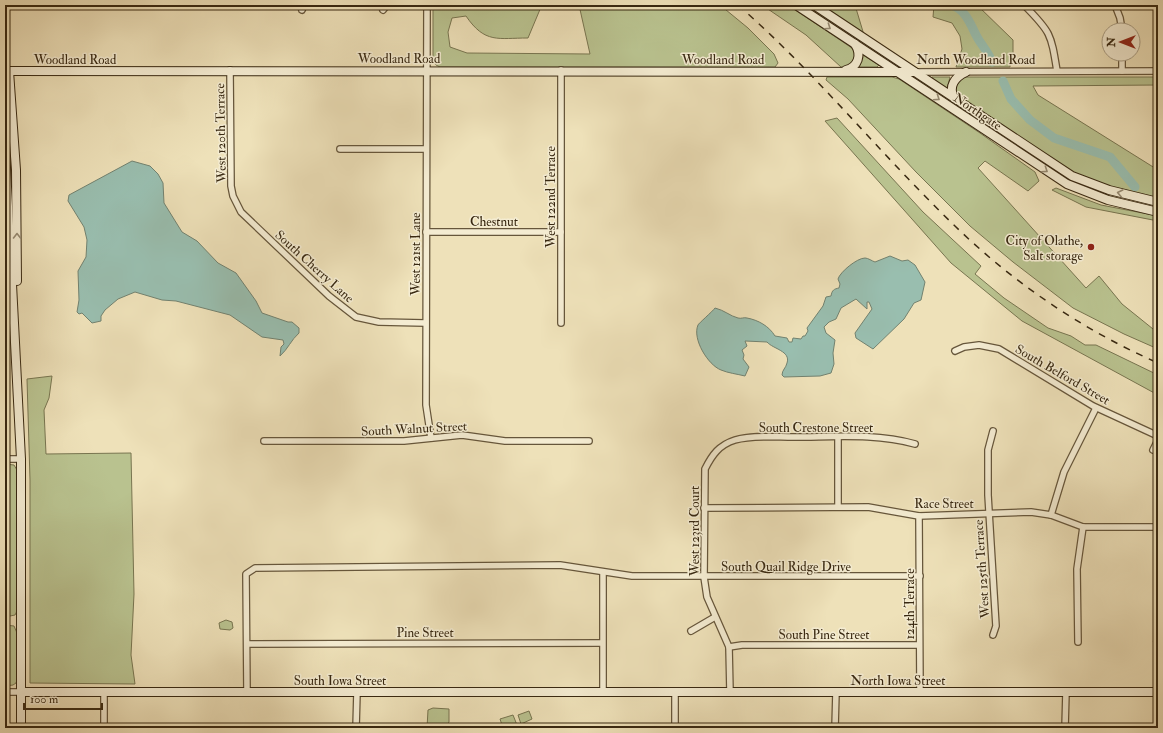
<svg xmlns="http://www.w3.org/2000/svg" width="1163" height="733" font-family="'IM FELL Double Pica',serif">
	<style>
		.green { fill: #b9c28f; stroke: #787550 }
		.water { fill: #99beaf; stroke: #728270 }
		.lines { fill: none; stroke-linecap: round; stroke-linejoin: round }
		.river { stroke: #99beaf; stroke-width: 9 }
		.street-casing { stroke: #66563b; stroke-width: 8 }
		.secondary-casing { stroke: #382811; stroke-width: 10 }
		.street { stroke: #f4ecd2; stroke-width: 5.5 }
		.secondary { stroke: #f4ecd2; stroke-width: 8 }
		.rail { stroke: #382811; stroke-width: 1.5; stroke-dasharray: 7 7; stroke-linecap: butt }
		.oneway { stroke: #968a72 }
		.poi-dot { fill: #8f2418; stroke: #f4ecd2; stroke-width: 1.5 }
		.labels { text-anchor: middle; stroke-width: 3; stroke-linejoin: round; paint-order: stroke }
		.street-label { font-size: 13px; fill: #382811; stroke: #f4ecd2 }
		.poi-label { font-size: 13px; fill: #382811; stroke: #f4ecd2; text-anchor: end }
	</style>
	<rect width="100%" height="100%" fill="#eee1b9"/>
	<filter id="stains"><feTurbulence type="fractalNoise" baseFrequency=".005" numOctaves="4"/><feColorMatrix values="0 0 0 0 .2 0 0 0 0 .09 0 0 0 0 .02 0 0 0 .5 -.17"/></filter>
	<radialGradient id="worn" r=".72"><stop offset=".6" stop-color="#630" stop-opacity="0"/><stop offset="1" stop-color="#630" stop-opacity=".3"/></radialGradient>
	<!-- green -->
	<g class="green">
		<path d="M433,5H561L541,7L528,38C498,38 485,44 466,16L452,18L448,32L450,47L467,53L590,54L579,5H720L748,28L774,54L778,63L775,67H440L436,65L433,60Z"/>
		<path d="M762,5H788L849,46C855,50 855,54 854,61L846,67H841L806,35Z"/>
		<polygon points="814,5 855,5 864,35"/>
		<polygon points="934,5 977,5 1013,40 1013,61 1010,61 1010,67 956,67 962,49 960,36 952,23 933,17"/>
		<polygon points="863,55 879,65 877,67 860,67 858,66"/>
		<polygon points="827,77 892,77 899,79 980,133 1035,172 1039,181 1028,191 985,161 978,168 1086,288 1099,276 1122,304 1158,333 1158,349 1124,334 1073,308 1013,262 970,226 916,172 848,99 826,80"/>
		<polygon points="932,77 950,77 947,89 931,79"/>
		<path d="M966,77H1158V85L1033,86L1038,95L1158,170V199L1110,188L1076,175L957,96C953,87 956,79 966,77Z"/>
		<polygon points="837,118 923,212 981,266 975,274 1004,298 1048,328 1071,336 1085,345 1096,345 1158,375 1158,395 1022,321 951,263 825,121"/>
		<polygon points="1056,188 1101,205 1158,216 1158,221 1086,207 1052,190"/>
		<polygon points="52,376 49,398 44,410 46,454 131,453 134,594 131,655 135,684 30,683 30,480 27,379"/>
		<polygon points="5,464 14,465 17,470 17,611 15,615 5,617"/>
		<polygon points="226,620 232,622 233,628 230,630 220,629 219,623"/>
		<polygon points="5,625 14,626 17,633 17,680 16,683 13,685 5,686"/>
		<polygon points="433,708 449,709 449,722 445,728 427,728 428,710"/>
		<polygon points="529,711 532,719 521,724 518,715"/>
		<polygon points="513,715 517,725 503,728 500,719"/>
	</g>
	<!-- water -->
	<g class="water">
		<path d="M132,161L150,166L158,174L163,183L164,203L182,232L197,241L218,263L236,273L256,301L262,313L288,322H292L299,328V333C291,340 288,349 280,356L281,347L284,344L283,340L262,337L230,315L176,301L162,300L135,292L118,299L105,310L101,316V321L92,323L82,313L79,314L77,312L79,300L78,271L86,257L87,240L84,227L68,201L69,195Z"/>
		<path d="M890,256L902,261L908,260L915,265L925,282L921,300L914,303L904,319L873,349L856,338L855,333L872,309L869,302H867V309L856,299L841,308L836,319L829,322L824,327L826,333L835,340L833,353L834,364L831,373L820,376L784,377L782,375C782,370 786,368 787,363C791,351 773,349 767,342L745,341L747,346L742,350L744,355L743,359L749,367L745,376C737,374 728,373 721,370C708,365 692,339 698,325C698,324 713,311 715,308C724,310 730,316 738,318C741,319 744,317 747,318C758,320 769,326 775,336L787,338L789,342H792L793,338L801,339L803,336H805L808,331L807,328L823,306L826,297L831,296C832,290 834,289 839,288L840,284L838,279C840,272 857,258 865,258C868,258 872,261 875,262Z"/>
	</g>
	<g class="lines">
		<!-- river -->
		<g class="river">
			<path d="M951,5C965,9 970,23 976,35C981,45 988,51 992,62"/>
			<polyline points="1003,81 1011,99 1030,120 1054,138 1110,157 1135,187"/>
			<polyline points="1158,223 1158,224"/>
		</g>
		<defs>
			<g id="street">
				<polyline points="427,5 426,405 431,438"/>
				<path d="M1024,5C1051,32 1051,34 1057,71"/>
				<polyline points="1115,5 1120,18 1122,30"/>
				<polyline points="302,10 304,5"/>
				<polyline points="383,10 387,5"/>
				<polyline points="1122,54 1122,71"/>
				<polyline points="230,70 231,186 233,196 241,212 329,296 356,317 379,322 425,323"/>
				<polyline points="561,70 561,323"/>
				<polyline points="914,72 1158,71"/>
				<polyline points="340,149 426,149"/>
				<polyline points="426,232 561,232"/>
				<polyline points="955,351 964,347 979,345 999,349 1093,406 1158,436"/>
				<polyline points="993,431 988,450 988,495 996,626 993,635"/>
				<polyline points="838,437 838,507"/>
				<polyline points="264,441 404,441 462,435 505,441 589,441"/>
				<polyline points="1153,450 1158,440"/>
				<polyline points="5,459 21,459"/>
				<polyline points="704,508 868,507 919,516 1031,512 1051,515 1083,527 1158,527"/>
				<polyline points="1051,515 1064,472 1096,408"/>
				<polyline points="919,516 920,692"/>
				<polyline points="691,631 715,617"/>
				<polyline points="1157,641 1158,639"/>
				<polyline points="1078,642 1077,569 1083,527"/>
				<polyline points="247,644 602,643"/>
				<polyline points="729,647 742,645 919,645"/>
				<polyline points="5,692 21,692"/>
				<polyline points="603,692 603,573"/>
				<polyline points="675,692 675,728"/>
				<path d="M730,692L729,647L707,597L704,577L705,469C712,455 719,445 735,440C752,435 775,437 793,437C834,437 875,433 915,444"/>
				<polyline points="247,693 246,574 255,568 560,565 632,576 920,576"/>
				<polyline points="104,728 104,692"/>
				<polyline points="356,728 357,692"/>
				<polyline points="835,728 836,692"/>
				<polyline points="1065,728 1066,692"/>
			</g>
			<g id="secondary">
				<polyline points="796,5 1067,184 1108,200 1158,212"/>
				<polyline points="814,5 1072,176 1109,190 1158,202"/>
				<path d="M846,70C858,67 862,55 855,44"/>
				<polyline points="5,71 914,72"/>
				<polyline points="9,71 16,170 17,281"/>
				<path d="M954,98C948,86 955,77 966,72"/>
				<polyline points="5,148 21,459 21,728"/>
				<polyline points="21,692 1158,692"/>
			</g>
		</defs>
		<!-- street casing -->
		<use href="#street" class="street-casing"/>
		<!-- secondary casing -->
		<use href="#secondary" class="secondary-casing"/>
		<!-- street -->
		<use href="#street" class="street"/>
		<!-- secondary -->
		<use href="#secondary" class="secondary"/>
		<!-- rail -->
		<path class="rail" d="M738,5C816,73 881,155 956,227C1015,284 1083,330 1158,363"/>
	</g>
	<!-- one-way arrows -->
	<defs><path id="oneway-chevron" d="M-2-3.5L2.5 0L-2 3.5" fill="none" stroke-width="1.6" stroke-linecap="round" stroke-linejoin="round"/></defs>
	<g class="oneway">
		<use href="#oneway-chevron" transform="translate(828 27) rotate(34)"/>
		<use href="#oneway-chevron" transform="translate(937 98) rotate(34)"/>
		<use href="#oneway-chevron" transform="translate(1045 170) rotate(34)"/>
		<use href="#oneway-chevron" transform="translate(1120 193) rotate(-167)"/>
		<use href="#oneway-chevron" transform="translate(17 236) rotate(-90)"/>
	</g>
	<!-- markers -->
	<circle class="poi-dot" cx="1091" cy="247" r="4"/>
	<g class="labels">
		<!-- street labels -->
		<g class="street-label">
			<text x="399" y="63">Woodland Road</text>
			<text x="75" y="64">Woodland Road</text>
			<text x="723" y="64">Woodland Road</text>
			<text x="976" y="64">North Woodland Road</text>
			<text transform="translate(978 111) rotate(34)" y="5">Northgate</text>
			<text transform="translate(220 133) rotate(-91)" y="5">West 120th Terrace</text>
			<text transform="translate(550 197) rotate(-90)" y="5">West 122nd Terrace</text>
			<text x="494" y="226">Chestnut</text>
			<text transform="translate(415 254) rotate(-90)" y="5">West 121st Lane</text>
			<text transform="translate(315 266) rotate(42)" y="5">South Cherry Lane</text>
			<text transform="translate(1063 374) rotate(30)" y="5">South Belford Street</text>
			<text x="816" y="432">South Crestone Street</text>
			<text transform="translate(414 428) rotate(-3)" y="5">South Walnut Street</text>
			<text x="944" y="508">Race Street</text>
			<text transform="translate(694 531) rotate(-90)" y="5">West 123rd Court</text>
			<text x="786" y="571">South Quail Ridge Drive</text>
			<text transform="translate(981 569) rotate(-94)" y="5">West 125th Terrace</text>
			<text transform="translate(909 604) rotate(-90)" y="5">124th Terrace</text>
			<text x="425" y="637">Pine Street</text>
			<text x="824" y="639">South Pine Street</text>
			<text x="340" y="685">South Iowa Street</text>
			<text x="898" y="685">North Iowa Street</text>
		</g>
		<!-- poi labels -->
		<g class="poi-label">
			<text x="1083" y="245">City of Olathe,<tspan x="1083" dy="15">Salt storage</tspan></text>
		</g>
	</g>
	<!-- margin -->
	<rect width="1163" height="733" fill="none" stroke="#eee1b9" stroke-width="20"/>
	<rect x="6" y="6" width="1151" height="721" fill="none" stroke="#382811" stroke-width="2"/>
	<rect x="10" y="10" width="1143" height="713" fill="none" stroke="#382811"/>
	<!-- north arrow -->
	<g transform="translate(1121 42) rotate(270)"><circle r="19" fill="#f4ecd2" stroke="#a99e85"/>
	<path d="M0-3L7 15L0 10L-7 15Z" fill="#8f2418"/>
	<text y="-6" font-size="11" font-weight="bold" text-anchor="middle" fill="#382811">N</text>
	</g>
	<!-- scale -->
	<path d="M24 703v6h78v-6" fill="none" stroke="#382811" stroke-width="2"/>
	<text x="30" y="703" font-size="12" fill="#382811" stroke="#f4ecd2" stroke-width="3" paint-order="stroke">100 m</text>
	<rect width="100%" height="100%" filter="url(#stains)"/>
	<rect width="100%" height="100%" fill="url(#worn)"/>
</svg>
